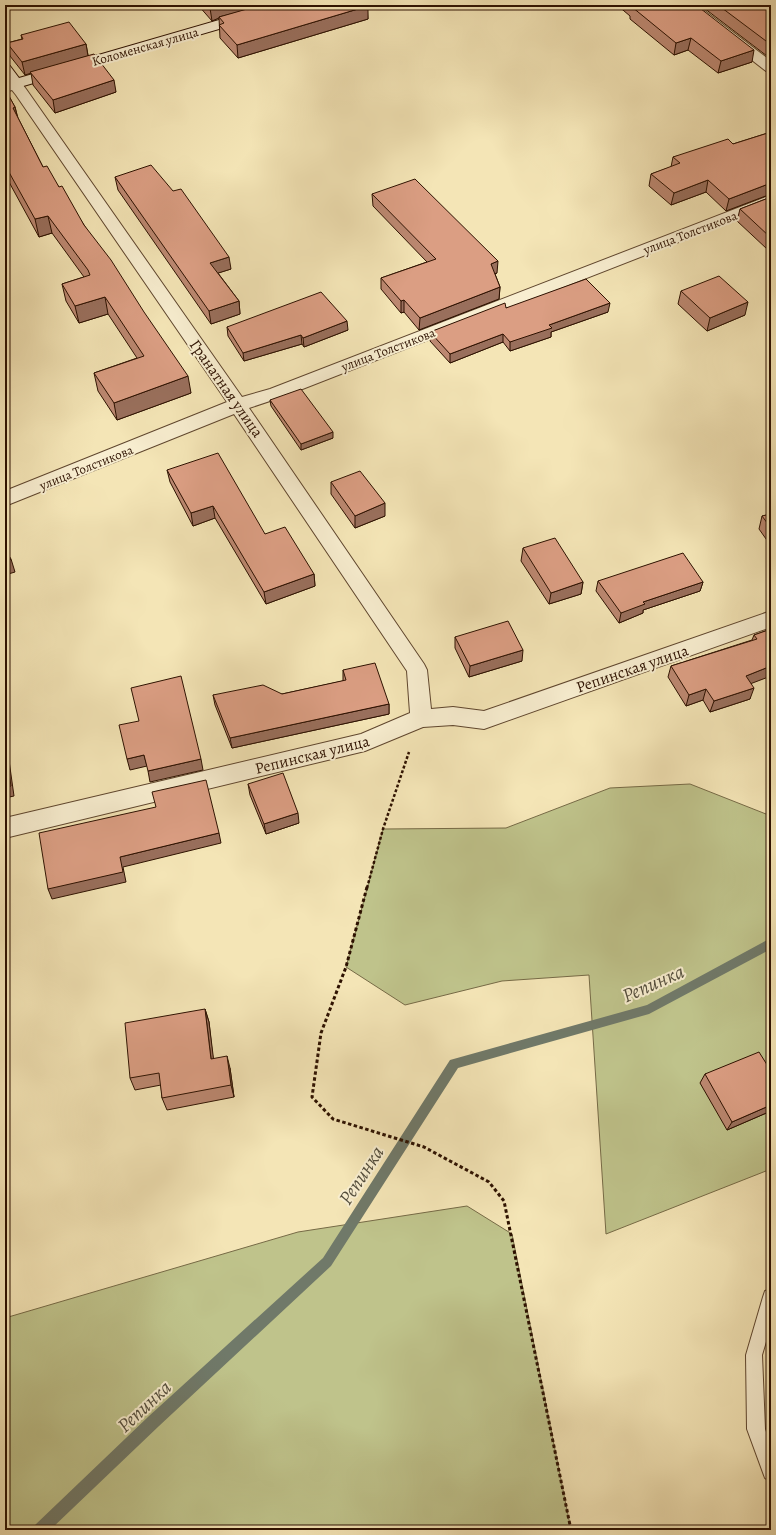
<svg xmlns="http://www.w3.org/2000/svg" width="776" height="1535" font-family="Alegreya,serif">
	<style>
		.green { fill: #bfc38b; stroke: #766a46 }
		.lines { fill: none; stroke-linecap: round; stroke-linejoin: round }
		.stream { fill: #707969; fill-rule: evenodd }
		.service-casing { stroke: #5f462e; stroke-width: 2 }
		.minor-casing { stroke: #5f462e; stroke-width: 2 }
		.secondary-casing { stroke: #2d1100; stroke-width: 2 }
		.path-far1 { stroke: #2d1100; stroke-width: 2.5; stroke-dasharray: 3 2; stroke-linecap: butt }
		.path { stroke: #2d1100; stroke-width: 3; stroke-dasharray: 3.5 2.5; stroke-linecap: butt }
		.service { fill: #f8eed0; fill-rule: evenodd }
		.minor { fill: #f8eed0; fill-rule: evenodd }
		.secondary { fill: #f8eed0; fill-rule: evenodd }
		.wall { fill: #bc8871; stroke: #2d1100 }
		.shaded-wall { fill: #996f5c; stroke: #2d1100 }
		.building { fill: #db9e83; stroke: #2d1100 }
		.labels { text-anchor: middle; stroke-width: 4; stroke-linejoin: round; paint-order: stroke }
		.far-street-label { font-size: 13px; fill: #2d1100; stroke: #f8eed0 }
		.street-label { font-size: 16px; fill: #2d1100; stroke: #f8eed0 }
		.near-water-label { font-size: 20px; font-style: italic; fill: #544e3d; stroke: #f8eed0 }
	</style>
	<rect width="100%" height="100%" fill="#f4e5b6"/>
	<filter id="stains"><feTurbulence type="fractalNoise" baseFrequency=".005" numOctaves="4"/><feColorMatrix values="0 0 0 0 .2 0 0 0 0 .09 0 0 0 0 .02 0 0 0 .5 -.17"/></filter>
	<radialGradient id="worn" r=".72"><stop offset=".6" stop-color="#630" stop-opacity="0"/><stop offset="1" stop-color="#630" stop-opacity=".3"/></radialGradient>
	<!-- green -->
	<g class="green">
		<polygon points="690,784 771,816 771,1169 606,1234 589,975 502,981 405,1005 346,967 383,829 506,828 610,788"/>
		<polygon points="467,1206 512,1234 571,1530 5,1530 5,1318 298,1232"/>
	</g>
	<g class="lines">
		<!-- stream -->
		<polygon class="stream" points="771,938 771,949 649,1014 458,1068 331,1266 159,1426 50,1530 33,1530 35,1525 149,1416 323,1258 450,1060 647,1005"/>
		<defs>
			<polygon id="service" points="771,1289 771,1325 762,1355 765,1429 771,1447 771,1481 765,1478 747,1429 746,1355 763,1297 765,1291"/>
			<g id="minor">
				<polygon points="681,5 697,5 771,61 771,72 766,71"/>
				<polygon points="15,80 20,81 26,89 242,397 270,389 771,195 771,206 282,397 249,408 424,664 427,670 431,709 453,707 484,711 771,611 771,627 484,729 453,725 423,727 365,751 5,838 5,818 361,734 410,713 407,671 234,414 5,506 5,491 227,402 16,95 12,90 5,92 5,83"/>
			</g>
			<polygon id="secondary" points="271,5 293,5 291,8 20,87 10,87 5,80 5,65 10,66 19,78"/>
		</defs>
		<!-- service casing -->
		<use href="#service" class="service-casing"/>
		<!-- minor casing -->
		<use href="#minor" class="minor-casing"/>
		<!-- secondary casing -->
		<use href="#secondary" class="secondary-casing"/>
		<!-- path-far1 -->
		<polyline class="path-far1" points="367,888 383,829 409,752"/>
		<!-- path -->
		<polyline class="path" points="367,887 346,967 321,1033 312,1097 333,1119 424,1147 489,1182 504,1201 571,1530"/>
		<!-- service -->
		<use href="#service" class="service"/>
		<!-- minor -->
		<use href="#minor" class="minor"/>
		<!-- secondary -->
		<use href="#secondary" class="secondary"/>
	</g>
	<!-- wall -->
	<g class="wall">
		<polygon points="198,5 367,5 368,19 238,58 220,38 219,18 212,21"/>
		<polygon points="617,5 696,5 752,62 718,73 688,50 674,55 630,19 630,16"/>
		<polygon points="700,5 771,5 771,55 767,56"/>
		<polygon points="21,35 86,44 88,55 116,92 55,113 33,85 31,73 25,75 10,56 7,43 22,39"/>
		<polygon points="5,89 15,107 18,118 43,167 59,187 84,225 191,393 117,420 98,391 94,373 137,358 108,314 79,323 66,301 62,284 84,277 52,233 39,237 9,182 5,183"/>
		<polygon points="771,132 771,194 726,211 706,192 671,205 649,186 651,174 671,167 673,157 733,144"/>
		<polygon points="115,177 231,269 218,273 239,301 240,314 211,324 118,190"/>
		<polygon points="372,194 497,273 495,274 500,287 499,299 419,330 404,312 401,313 381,289 381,278 427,262 373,206"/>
		<polygon points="771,197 771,248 767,249 737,221 740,209"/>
		<polygon points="681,291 745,315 707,331 678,304"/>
		<polygon points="506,308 608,312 551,332 551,337 510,351 503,342 450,363 430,341 430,332"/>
		<polygon points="227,327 348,330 304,347 302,344 244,361 228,336"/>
		<polygon points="270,400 333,438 301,450 271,406"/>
		<polygon points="167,470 265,534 314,574 315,586 266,604 215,518 193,526 170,482"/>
		<polygon points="331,482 385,516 355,528 331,494"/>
		<polygon points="771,514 771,546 759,529 762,516"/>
		<polygon points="523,548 583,582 581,594 549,604 521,561"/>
		<polygon points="598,581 703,582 700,591 643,610 643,613 619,623 596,591"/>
		<polygon points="771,629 751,684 750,699 710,712 703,700 686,706 668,677 671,666 752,640 754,635"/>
		<polygon points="455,637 522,661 469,677 455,648"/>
		<polygon points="343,670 389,704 389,714 232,748 215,705 213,695 282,694 343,681"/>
		<polygon points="248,784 299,823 266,834 250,795"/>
		<polygon points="205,1009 209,1022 213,1059 230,1068 234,1097 167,1110 162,1098 161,1085 135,1090 130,1078"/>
		<polygon points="771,1071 771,1111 727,1130 700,1083 705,1074"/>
	</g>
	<!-- shaded-wall -->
	<g class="shaded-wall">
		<polygon points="219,5 266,5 219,17 219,18 212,21 210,8"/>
		<polygon points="368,6 368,19 238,58 237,45"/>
		<polygon points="691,38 688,50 674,55 676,43"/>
		<polygon points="86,44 88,56 25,75 22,62"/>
		<polygon points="770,44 771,44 771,55 767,56"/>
		<polygon points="754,50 752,62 718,73 721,61"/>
		<polygon points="114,80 116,92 55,113 53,100"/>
		<polygon points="15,107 19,124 13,108"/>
		<polygon points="5,165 9,182 5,183"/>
		<polygon points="708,180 706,192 671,205 674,193"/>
		<polygon points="771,183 771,194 726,211 729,199"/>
		<polygon points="48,216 52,233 39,237 35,219"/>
		<polygon points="770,237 771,237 771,248 767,249"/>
		<polygon points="229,257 231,269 212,275 210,263"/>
		<polygon points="498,261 497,273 490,275 491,264"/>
		<polygon points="500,287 499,299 419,330 420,318"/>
		<polygon points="105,297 108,314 79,323 75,306"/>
		<polygon points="404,300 404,312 401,313 401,301"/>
		<polygon points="239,301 240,314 211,324 209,311"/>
		<polygon points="748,302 745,315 707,331 710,318"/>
		<polygon points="610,303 608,312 551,332 551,337 510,351 510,342 549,325"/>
		<polygon points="347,321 348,330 304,347 303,338"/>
		<polygon points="503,334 503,342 450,363 450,354"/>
		<polygon points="301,335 302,344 244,361 243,353"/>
		<polygon points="188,376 191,393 117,420 114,403"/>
		<polygon points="333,432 333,438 301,450 301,444"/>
		<polygon points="385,503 385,516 355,528 355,516"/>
		<polygon points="213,506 215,518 193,526 191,513"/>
		<polygon points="11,559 15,572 5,575 5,562"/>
		<polygon points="314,574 315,586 266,604 264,592"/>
		<polygon points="583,582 581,594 549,604 551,593"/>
		<polygon points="703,582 700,591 643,610 643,613 619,623 621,613 643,602"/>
		<polygon points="523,650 522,661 469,677 470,666"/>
		<polygon points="771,666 771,676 742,687 746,676"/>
		<polygon points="754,688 750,699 710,712 714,701"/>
		<polygon points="706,689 703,700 686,706 689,695"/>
		<polygon points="389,704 389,714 232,748 230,738"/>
		<polygon points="5,736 6,739 14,796 5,798"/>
		<polygon points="144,755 147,766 130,770 127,759"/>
		<polygon points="201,759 203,770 150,782 148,771"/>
		<polygon points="298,813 299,823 266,834 264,824"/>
		<polygon points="219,833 221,843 123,867 126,882 52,899 48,889 120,857"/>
		<polygon points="205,1009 209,1022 215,1071 211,1059"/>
		<polygon points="227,1056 230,1068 234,1097 231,1085"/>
		<polygon points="771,1105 771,1111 727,1130 732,1122"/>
	</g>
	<!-- building -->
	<g class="building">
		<polygon points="208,5 219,5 210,8"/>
		<polygon points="261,5 367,5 368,6 237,45 219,25 224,23 219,17"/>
		<polygon points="633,5 696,5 754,50 721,61 691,38 676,43 632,7 635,6"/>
		<polygon points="718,5 771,5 771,44 770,44"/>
		<polygon points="69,22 86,44 22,62 7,43 23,39 21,35"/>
		<polygon points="94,54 114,80 53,100 30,72"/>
		<polygon points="5,89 15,107 13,108 43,167 47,166 59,187 62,186 84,225 111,260 144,312 188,376 114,403 94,373 144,356 105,297 75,306 62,284 90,275 88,270 48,216 35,219 5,165"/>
		<polygon points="771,132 771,183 729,199 708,180 674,193 651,174 680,163 673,157 728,139 733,144"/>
		<polygon points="151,165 173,191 181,189 229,257 210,263 239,301 209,311 115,177"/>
		<polygon points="415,179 498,261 491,264 500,287 420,318 404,300 401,301 381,278 436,259 372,194"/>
		<polygon points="771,197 771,237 770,237 740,209"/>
		<polygon points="719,276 748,302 710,318 681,291"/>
		<polygon points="586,279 610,303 549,325 552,328 510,342 503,334 450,354 430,332 505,303 506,308"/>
		<polygon points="321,292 347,321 303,338 301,335 243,353 227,327"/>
		<polygon points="301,389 333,432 301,444 270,400"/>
		<polygon points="218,453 265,534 285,527 314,574 264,592 213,506 191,513 167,470"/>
		<polygon points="360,471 385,503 355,516 331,482"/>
		<polygon points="771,514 771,528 762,516"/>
		<polygon points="555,538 583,582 551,593 523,548"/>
		<polygon points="5,549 11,559 5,562"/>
		<polygon points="683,553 703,582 643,602 645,604 621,613 598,581"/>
		<polygon points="508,621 523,650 470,666 455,637"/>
		<polygon points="771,629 771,666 746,676 754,688 714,701 706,689 689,695 671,666 757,639 754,635"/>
		<polygon points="375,663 389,704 230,738 213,695 263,685 282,694 346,680 343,670"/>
		<polygon points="181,676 201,759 148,771 144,755 127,759 119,725 139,721 131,688"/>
		<polygon points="5,748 11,786 5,788"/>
		<polygon points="283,773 298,813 264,824 248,784"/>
		<polygon points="206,780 219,833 120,857 123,872 48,889 39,833 156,807 152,792"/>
		<polygon points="205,1009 211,1059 227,1056 231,1085 162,1098 159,1073 130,1078 125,1023"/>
		<polygon points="759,1052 771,1071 771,1105 732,1122 705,1074"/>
	</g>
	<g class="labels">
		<!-- far-street labels -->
		<g class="far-street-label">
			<text transform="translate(145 46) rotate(-16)" y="5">Коломенская улица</text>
			<text transform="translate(690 232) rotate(-21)" y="5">улица Толстикова</text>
			<text transform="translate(388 349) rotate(-21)" y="5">улица Толстикова</text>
			<text transform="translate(86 467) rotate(-22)" y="5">улица Толстикова</text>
		</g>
		<!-- street labels -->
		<g class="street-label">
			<text transform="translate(227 388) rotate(55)" y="6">Гранатная улица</text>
			<text transform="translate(632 668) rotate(-19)" y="6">Репинская улица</text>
			<text transform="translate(312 754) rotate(-14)" y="6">Репинская улица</text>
		</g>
		<!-- near-water labels -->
		<g class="near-water-label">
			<text transform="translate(653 983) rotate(-24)" y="7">Репинка</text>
			<text transform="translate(361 1175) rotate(-57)" y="7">Репинка</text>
			<text transform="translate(144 1406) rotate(-43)" y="7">Репинка</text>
		</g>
	</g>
	<!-- margin -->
	<rect width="776" height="1535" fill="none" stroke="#f4e5b6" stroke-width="20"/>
	<rect x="6" y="6" width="764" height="1523" fill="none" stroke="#2d1100" stroke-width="2"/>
	<rect x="10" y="10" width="756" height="1515" fill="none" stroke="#2d1100"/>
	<rect width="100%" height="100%" filter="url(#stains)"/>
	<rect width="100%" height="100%" fill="url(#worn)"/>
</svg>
